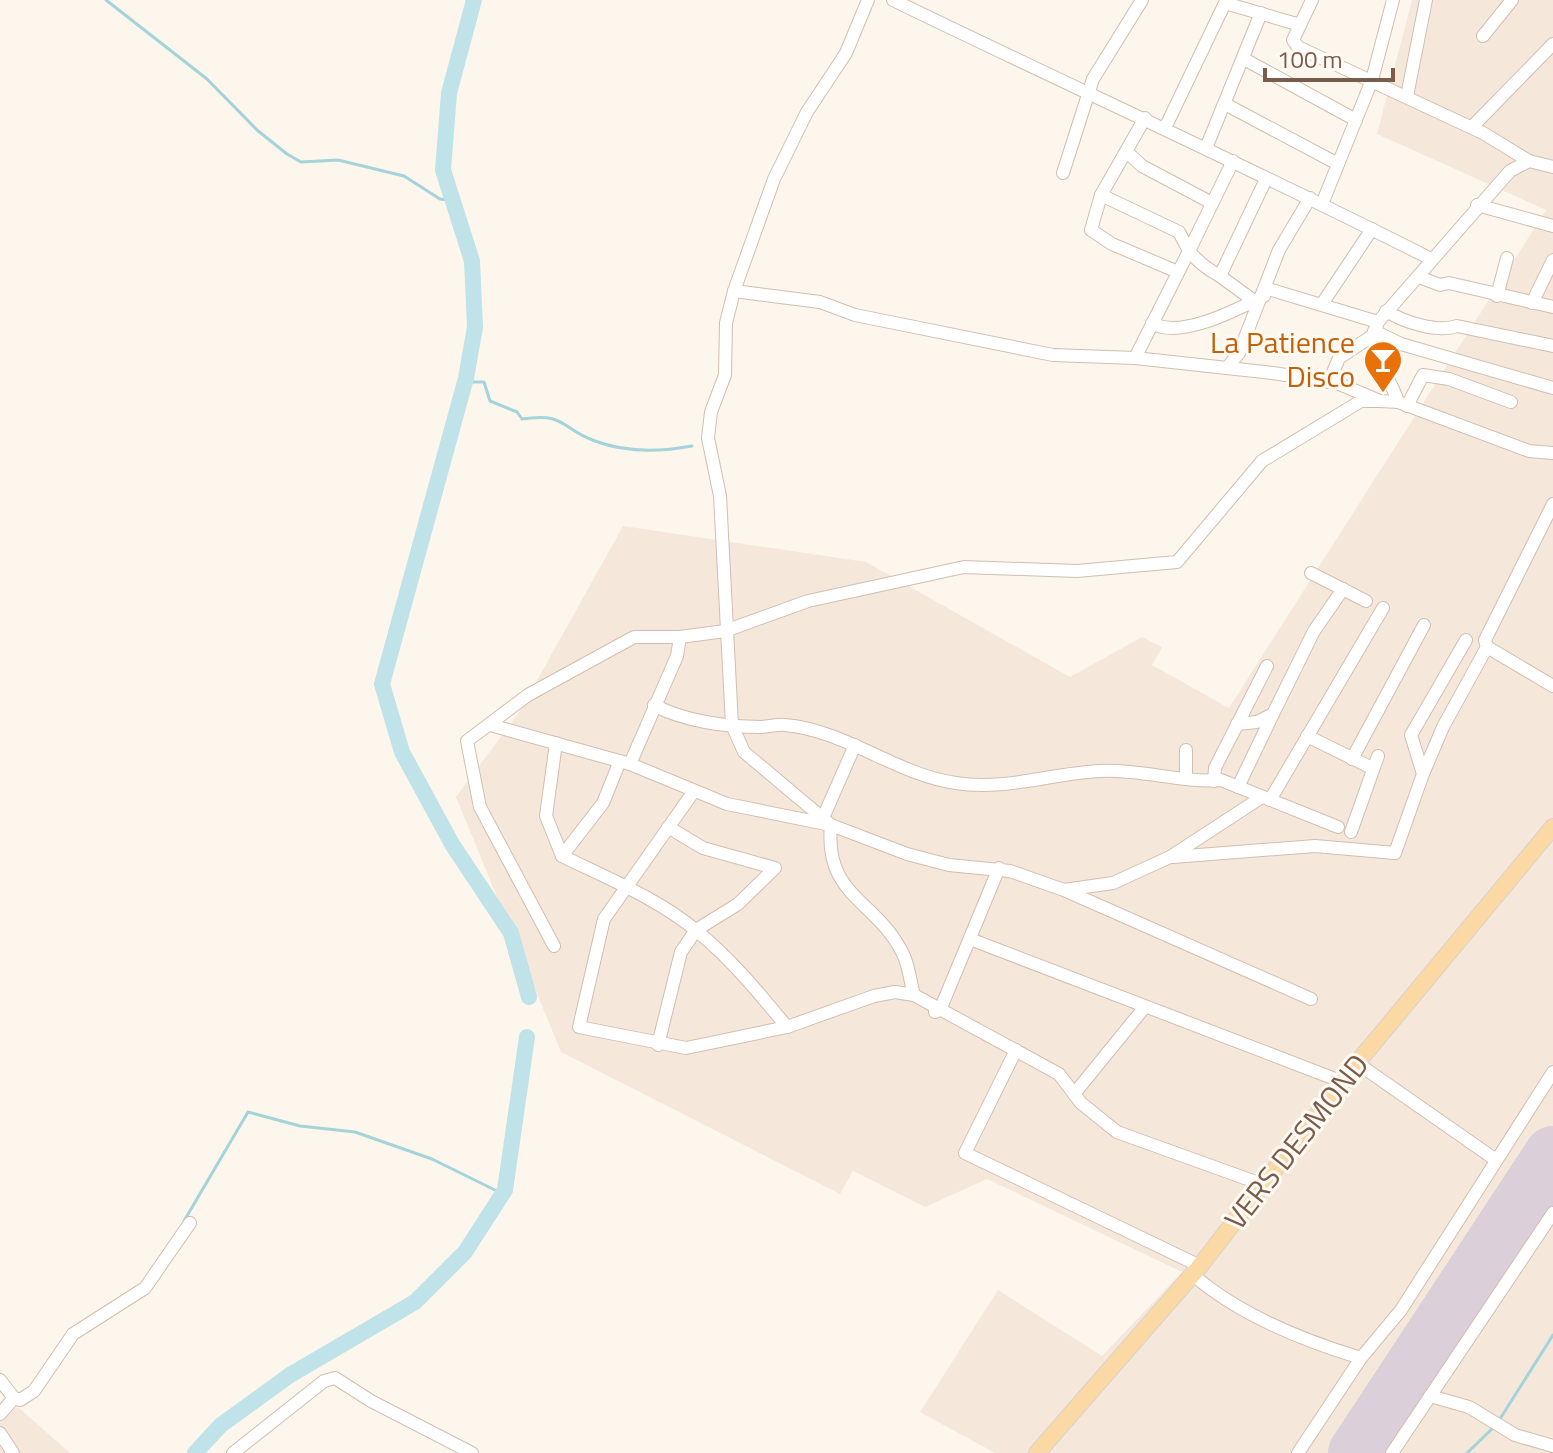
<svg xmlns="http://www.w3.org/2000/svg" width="1553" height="1453" font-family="'Titillium Web',sans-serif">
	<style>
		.residential { fill: #f5e8da }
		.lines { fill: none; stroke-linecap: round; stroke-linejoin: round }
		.stream { stroke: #a5d3da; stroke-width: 3 }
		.river { stroke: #bfe3e8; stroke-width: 16 }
		.runway { stroke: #dbcfda; stroke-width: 58 }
		.minor-casing { stroke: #d1beb0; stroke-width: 14 }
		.major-casing { stroke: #dad1cd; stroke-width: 18 }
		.minor { stroke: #fff; stroke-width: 12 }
		.major { stroke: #fbd9a5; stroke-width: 16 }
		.labels { text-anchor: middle; stroke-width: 6; stroke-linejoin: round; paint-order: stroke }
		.food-label { font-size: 30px; fill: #c56008; stroke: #fffaf3; text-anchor: end }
		.street-label { font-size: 30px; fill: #7a5c4d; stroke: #fffaf3 }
	</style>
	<rect width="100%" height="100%" fill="#fdf6ec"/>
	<!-- residential -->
	<g class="residential">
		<polygon points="1412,0 1553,0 1553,1453 995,1453 920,1412 998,1290 1102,1356 1182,1272 987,1179 925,1207 853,1171 840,1194 561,1052 456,797 520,711 623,526 866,562 1070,677 1142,637 1162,647 1152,665 1229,708 1546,210 1377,134"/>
		<polygon points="0,1405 19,1408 70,1453 0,1453"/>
	</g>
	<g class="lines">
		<!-- stream -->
		<g class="stream">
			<polyline points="106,0 207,79 257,130 287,154 301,162 338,160 404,176 440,199 454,201"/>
			<path d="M466,378L472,382H484L490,401L517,412L522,419C567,412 560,429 595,441C627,453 660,452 692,446"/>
			<polyline points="184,1221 248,1112 300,1126 355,1132 432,1159 503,1194"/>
			<polyline points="1498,1422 1553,1335"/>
			<polyline points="1467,1453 1493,1428"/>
		</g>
		<!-- river -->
		<g class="river">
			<polyline points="474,0 449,93 443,170 472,261 475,327 466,378 382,684 402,752 452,844 511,933 529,997"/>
			<polyline points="195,1453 221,1425 290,1375 415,1302 465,1252 505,1190 527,1037"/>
		</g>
		<!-- runway -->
		<polyline class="runway" points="1357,1453 1553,1155"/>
		<defs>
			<g id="minor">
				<path d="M868,0L846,53L807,112L774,179L734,291L726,323L725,375L711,412L708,438L720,496L732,725L744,752L831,825C824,896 875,899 902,952C909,964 910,982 914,995L1059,1074L1081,1103L1117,1132L1264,1185"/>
				<path d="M893,0C1072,87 1254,169 1431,259"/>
				<polyline points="1312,0 1293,40 1298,47 1483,133 1529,161"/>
				<polyline points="1483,36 1512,0"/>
				<polyline points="1244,59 1356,120"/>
				<polyline points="1407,96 1426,0"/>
				<polyline points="1225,104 1338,164"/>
				<polyline points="1145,118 1101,195 1091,230 1112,244 1178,272"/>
				<polyline points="1472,127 1553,44"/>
				<polyline points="1165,128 1225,3 1300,25"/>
				<polyline points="1206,148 1261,13"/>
				<polyline points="1127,152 1142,166 1212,203"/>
				<path d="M1233,161L1189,251C1198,262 1207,269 1220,276L1266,179"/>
				<polyline points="1063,173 1093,79 1142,0"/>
				<polyline points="1101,195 1179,232 1189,251 1135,358"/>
				<polyline points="1322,204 1372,80 1393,0"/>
				<polyline points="1477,205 1553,226"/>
				<polyline points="1220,276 1254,301"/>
				<polyline points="1419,277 1440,285 1449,283 1553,307"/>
				<polyline points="1265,288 1378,322"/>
				<polyline points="734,291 820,302 855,315 1053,355 1135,358 1273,373 1337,383 1380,401 1398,402 1529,451 1553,453"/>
				<polyline points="1497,296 1507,258"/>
				<polyline points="1532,303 1553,260"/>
				<polyline points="1322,304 1372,229"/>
				<path d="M1386,311C1404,322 1437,333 1457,326L1553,346"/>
				<path d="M1152,323C1180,340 1238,309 1264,296"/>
				<polyline points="1374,331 1401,344 1553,388"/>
				<polyline points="1227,368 1239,353 1279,250 1310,198"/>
				<polyline points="1329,382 1339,358 1372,336"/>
				<path d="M1398,402C1390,374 1365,353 1378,322L1510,171L1529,161L1553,167"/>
				<polyline points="1407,406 1423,375 1449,379 1511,402"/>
				<polyline points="1553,504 1485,640 1487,647 1553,686"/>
				<polyline points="1311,573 1366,601"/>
				<path d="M654,705C683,721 727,727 760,727C768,727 777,724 785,725C845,730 897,775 956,783C1005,791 1052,773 1101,771C1141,769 1181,783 1221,780L1338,827"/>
				<polyline points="1237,724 1257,722 1273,714 1314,631 1343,589"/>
				<polyline points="490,725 630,764 727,804 831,825 907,854 949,865 1010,871 1064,890 1113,883 1170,857 1262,797"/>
				<polyline points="1307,736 1372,768"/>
				<path d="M556,743L546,816L562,856C607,878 659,899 698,932C732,960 759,993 787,1027"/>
				<polyline points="1186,750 1186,779"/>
				<polyline points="1352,759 1424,625"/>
				<polyline points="630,764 677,656 680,637"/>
				<polyline points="1423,774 1443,727 1487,647"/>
				<polyline points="1214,781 1215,768 1267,666"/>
				<polyline points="1238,787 1273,714"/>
				<polyline points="694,791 604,919 579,1027 686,1048 787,1027 874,996 895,992 914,995"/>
				<polyline points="1270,800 1383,608"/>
				<polyline points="823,818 855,745"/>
				<polyline points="1351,832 1378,756"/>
				<polyline points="562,856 603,803 620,761"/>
				<polyline points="1173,857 1315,846 1395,853 1423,774 1411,735 1466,640"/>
				<polyline points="1064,890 1311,999"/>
				<polyline points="970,939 1343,1082"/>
				<polyline points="554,946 480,807 467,741 528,695 634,637 680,637 725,631 808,601 964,567 1077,571 1177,562 1262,461 1361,401 1380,401"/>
				<polyline points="935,1012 940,1010 999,868"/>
				<polyline points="658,1045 681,952 696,930 738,904 775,868 703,848 668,827"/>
				<polyline points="1016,1050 965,1153 1200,1266"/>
				<polyline points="1357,1063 1496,1160"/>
				<polyline points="1074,1094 1144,1008"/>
				<path d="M1192,1274C1239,1315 1301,1340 1361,1358"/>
				<polyline points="0,1380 14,1398 0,1414"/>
				<polyline points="1430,1396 1469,1407 1515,1435 1553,1446"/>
				<polyline points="14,1398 20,1400 34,1391 73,1334 145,1288 190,1223"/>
				<polyline points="0,1433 13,1453"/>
				<polyline points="233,1453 324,1381 335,1378 371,1401 472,1453"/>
				<polyline points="1298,1453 1361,1358 1401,1310 1553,1072"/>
				<polyline points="1392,1453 1553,1213"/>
			</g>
			<polyline id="major" points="1037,1453 1200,1266 1357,1063 1553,827"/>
		</defs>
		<!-- minor casing -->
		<use href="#minor" class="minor-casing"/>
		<!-- major casing -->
		<use href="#major" class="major-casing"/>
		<!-- minor -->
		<use href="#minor" class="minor"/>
		<!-- major -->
		<use href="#major" class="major"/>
	</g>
	<!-- icons -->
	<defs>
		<symbol id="bar-pin" viewBox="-11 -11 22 30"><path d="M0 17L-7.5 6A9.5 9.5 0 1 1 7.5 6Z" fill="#e8710a" stroke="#fffaf3"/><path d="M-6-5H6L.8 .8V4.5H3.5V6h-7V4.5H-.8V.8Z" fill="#fff"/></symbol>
	</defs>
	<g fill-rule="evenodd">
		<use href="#bar-pin" x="1361" y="338" width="44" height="60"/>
	</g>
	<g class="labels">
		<!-- food labels -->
		<g class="food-label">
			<text x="1355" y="353">La Patience<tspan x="1355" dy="34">Disco</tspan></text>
		</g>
		<!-- street labels -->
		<g class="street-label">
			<text transform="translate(1297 1142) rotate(-52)" y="10">VERS DESMOND</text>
		</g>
	</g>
	<!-- scale -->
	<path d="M1265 68v12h128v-12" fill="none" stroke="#7a5c4d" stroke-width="4"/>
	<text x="1277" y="68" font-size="24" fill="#7a5c4d" stroke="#fffaf3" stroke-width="6" paint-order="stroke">100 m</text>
</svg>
